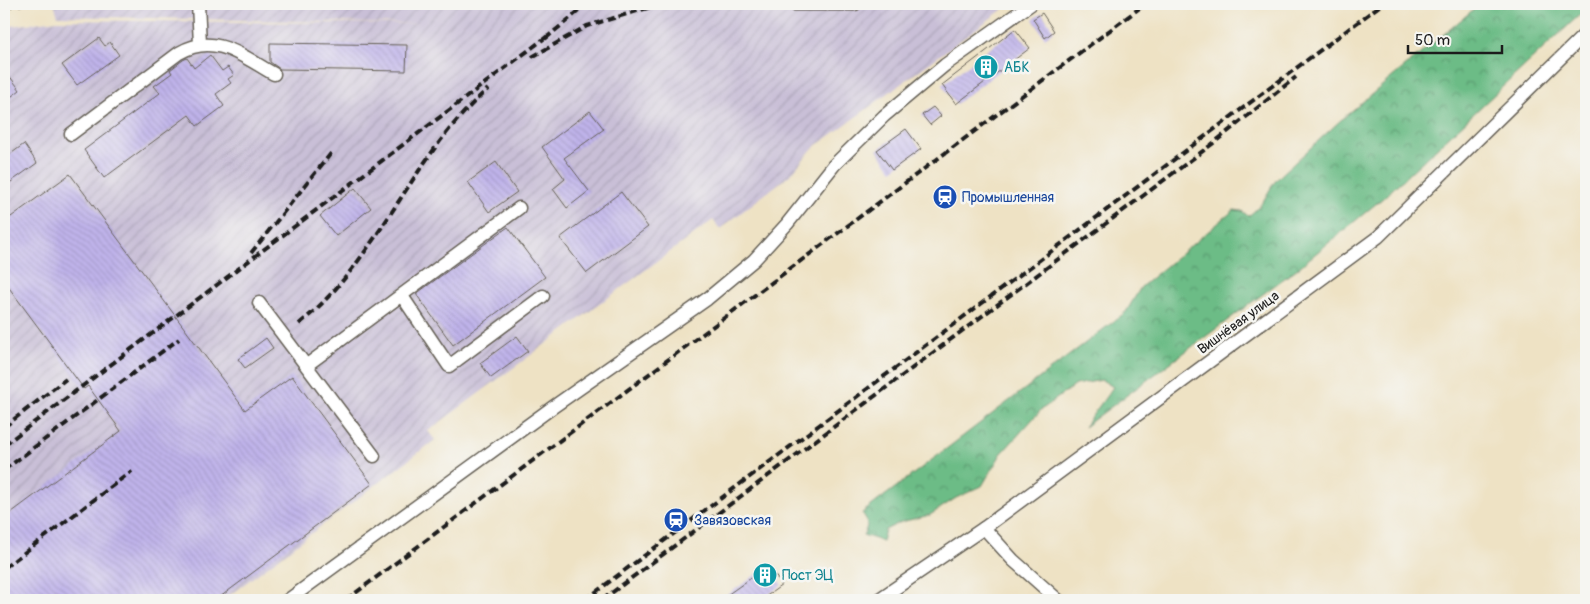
<svg xmlns="http://www.w3.org/2000/svg" width="1590" height="604" font-family="Pangolin,sans-serif">
	<style>
		.industrial { fill: url(#industrial-furrows) }
		.forest { fill: url(#forest-crowns); stroke: #446c51 }
		.building { fill: url(#building-back-hatch) }
		.lines { fill: none; stroke-linecap: round; stroke-linejoin: round }
		.minor-casing { stroke: #666157; stroke-width: 15 }
		.minor { stroke: #fff; stroke-width: 12 }
		.rail { stroke: #1c1c1c; stroke-width: 4; stroke-dasharray: 8 4; stroke-linecap: butt }
		.labels { text-anchor: middle; stroke-width: 5; stroke-linejoin: round; paint-order: stroke }
		.culture-label { font-size: 14px; fill: #0d838f; stroke: #f6f6f2; text-anchor: start }
		.transit-label { font-size: 14px; fill: #164399; stroke: #f6f6f2; text-anchor: start }
		.street-label { font-size: 14px; fill: #1c1c1c; stroke: #f6f6f2 }
	</style>
	<defs>
		<pattern id="industrial-furrows" width="10" height="10" patternUnits="userSpaceOnUse" patternTransform="scale(1.25)"><rect width="10" height="10" fill="#c9bfd7"/><path d="M-1 1l2-2M0 10L10 0M9 11l2-2" fill="none" stroke="#aca4b8"/></pattern>
		<pattern id="forest-crowns" width="20" height="18" patternUnits="userSpaceOnUse" patternTransform="scale(1.25)"><rect width="20" height="18" fill="#6cbc86"/><path d="M2 6a3 3 0 1 1 6 0M12 15a3 3 0 1 1 6 0" fill="none" stroke="#58986d"/></pattern>
		<pattern id="building-back-hatch" width="6" height="6" patternUnits="userSpaceOnUse" patternTransform="scale(1.25)"><rect width="6" height="6" fill="#bfb3ea"/><path d="M-1 5l2 2M0 0l6 6M5-1l2 2" fill="none" stroke="#a499c8"/></pattern>
	</defs>
	<rect width="100%" height="100%" fill="#f6f6f2"/>
	<filter id="ink" filterUnits="userSpaceOnUse"><feTurbulence type="fractalNoise" baseFrequency=".02" numOctaves="2"/><feDisplacementMap in="SourceGraphic" scale="10" xChannelSelector="R" yChannelSelector="G"/><feConvolveMatrix kernelMatrix="1 2 1 2 8 2 1 2 1" color-interpolation-filters="sRGB"/></filter>
	<filter id="wash" filterUnits="userSpaceOnUse"><feTurbulence type="fractalNoise" baseFrequency=".0096" numOctaves="4" result="noise"/><feDisplacementMap in="SourceGraphic" scale="20" xChannelSelector="R" yChannelSelector="G"/><feGaussianBlur stdDeviation="1.12" result="paint"/><feColorMatrix in="noise" values="0 0 0 0 0 0 0 0 0 0 0 0 0 0 0 0 0 1.4 0 .05"/><feComposite in="paint" operator="in"/></filter>
	<g filter="url(#wash)">
		<rect width="100%" height="100%" fill="#eee2c4"/>
		<!-- industrial -->
		<polygon class="industrial" points="54,4 1010,4 812,149 791,174 720,229 713,220 428,431 435,440 223,600 4,600 4,27 57,20 422,24 58,16"/>
		<!-- forest -->
		<path class="forest" d="M1480,4H1586V9L1383,198L1298,268L1084,427L1113,387L1102,380L1075,385L1041,410L1001,454L982,486L956,498L930,515L901,522L885,530L882,541L863,535C868,527 869,521 862,513L1126,312L1141,287L1234,210L1242,211L1248,216C1268,202 1266,190 1280,176L1342,119Z"/>
		<g id="blocks">
			<!-- building -->
			<g class="building">
				<polygon points="1042,13 1054,31 1045,38 1033,19"/>
				<polygon points="1015,29 1030,48 956,104 942,85"/>
				<polygon points="99,38 105,46 110,42 119,55 77,85 62,65"/>
				<polygon points="270,43 407,45 406,71 280,69 270,62"/>
				<polygon points="210,55 222,71 228,67 234,75 228,79 231,83 216,94 224,106 197,126 189,115 104,178 84,150 160,93 154,86 172,73 170,70 183,60 187,58 194,68"/>
				<polygon points="11,78 20,90 4,102 4,83"/>
				<polygon points="933,107 941,116 930,125 922,115"/>
				<polygon points="590,111 604,129 564,158 589,191 567,208 553,189 565,179 542,147"/>
				<polygon points="906,129 921,149 892,170 877,150"/>
				<polygon points="24,144 37,163 4,187 4,159"/>
				<polygon points="496,162 517,192 489,212 468,182"/>
				<polygon points="70,174 245,410 292,376 372,484 216,600 4,600 4,518 121,431 88,386 84,389 4,281 4,222"/>
				<polygon points="355,188 371,208 336,236 320,216"/>
				<polygon points="621,192 648,227 587,273 560,238"/>
				<polygon points="508,227 545,277 453,345 416,294"/>
				<polygon points="517,336 528,351 491,378 480,363"/>
				<polygon points="266,338 273,348 245,368 238,359"/>
				<polygon points="768,566 782,585 761,600 720,600"/>
			</g>
		</g>
	</g>
	<g filter="url(#ink)">
		<use href="#blocks" fill-opacity="0" stroke="#666157" stroke-width="1"/>
		<g class="lines">
			<defs>
				<g id="minor">
					<polyline points="198,4 200,44"/>
					<polyline points="794,4 855,4"/>
					<path d="M71,134L179,53C215,32 242,56 274,74"/>
					<polyline points="402,296 449,366 543,296"/>
					<polyline points="259,303 374,456"/>
					<polyline points="307,365 519,208"/>
					<polyline points="984,528 1013,560 1058,600"/>
					<polyline points="288,600 553,407 707,299 754,260 787,224 834,165 884,116 945,65 1031,4"/>
					<polyline points="878,600 984,528 1378,237 1586,33"/>
				</g>
			</defs>
			<!-- minor casing -->
			<use href="#minor" class="minor-casing"/>
			<!-- minor -->
			<use href="#minor" class="minor"/>
			<!-- rail -->
			<g class="rail">
				<polyline points="4,7 22,4"/>
				<polyline points="545,39 587,4"/>
				<polyline points="532,57 587,26 661,4"/>
				<polyline points="251,253 332,152"/>
				<path d="M299,324C379,260 411,156 488,89"/>
				<polyline points="4,427 66,379"/>
				<polyline points="4,445 549,35"/>
				<polyline points="4,470 179,339"/>
				<polyline points="4,568 132,471"/>
				<polyline points="346,600 1145,4"/>
				<polyline points="585,600 1382,4"/>
				<polyline points="602,600 1211,145 1296,77"/>
			</g>
		</g>
	</g>
	<!-- icons -->
	<defs>
		<symbol id="building-disc" viewBox="-11 -11 22 22"><circle r="9.5" fill="#0f9aa8" stroke="#f6f6f2"/><path d="M-4-6H4V6H1V3H-1V6H-4ZM-2.5-4.3h1.7v1.8h-1.7ZM.8-4.3h1.7v1.8H.8ZM-2.5-1h1.7V.8h-1.7ZM.8-1h1.7V.8H.8Z" fill="#fff"/></symbol>
		<symbol id="station-disc" viewBox="-11 -11 22 22"><circle r="9.5" fill="#1a4fb4" stroke="#f6f6f2"/><path d="M-3-6H3Q5-6 5-4V2Q5 4 3 4L4.5 6H3L1.5 4h-3L-3 6H-4.5L-3 4Q-5 4-5 2V-4Q-5-6-3-6ZM-3.5-4v3h7v-3ZM-3.5 1v1.5H-2V1ZM2 1v1.5H3.5V1Z" fill="#fff"/></symbol>
	</defs>
	<g fill-rule="evenodd">
		<use href="#building-disc" x="972" y="53" width="28" height="28"/>
		<use href="#station-disc" x="931" y="183" width="28" height="28"/>
		<use href="#station-disc" x="662" y="506" width="28" height="28"/>
		<use href="#building-disc" x="751" y="561" width="28" height="28"/>
	</g>
	<g class="labels">
		<!-- culture labels -->
		<g class="culture-label">
			<text x="1004" y="72">АБК</text>
			<text x="782" y="580">Пост ЭЦ</text>
		</g>
		<!-- transit labels -->
		<g class="transit-label">
			<text x="962" y="202">Промышленная</text>
			<text x="694" y="525">Завязовская</text>
		</g>
		<!-- street labels -->
		<g class="street-label">
			<text transform="translate(1238 322) rotate(-36)" y="5">Вишнёвая улица</text>
		</g>
	</g>
	<!-- margin -->
	<rect width="1590" height="604" fill="none" stroke="#f6f6f2" stroke-width="20"/>
	<!-- scale -->
	<path d="M1408 45v8h94v-8" fill="none" stroke="#1c1c1c" stroke-width="2.5"/>
	<text x="1415" y="45" font-size="15" fill="#1c1c1c" stroke="#f6f6f2" stroke-width="4" paint-order="stroke">50 m</text>
</svg>
